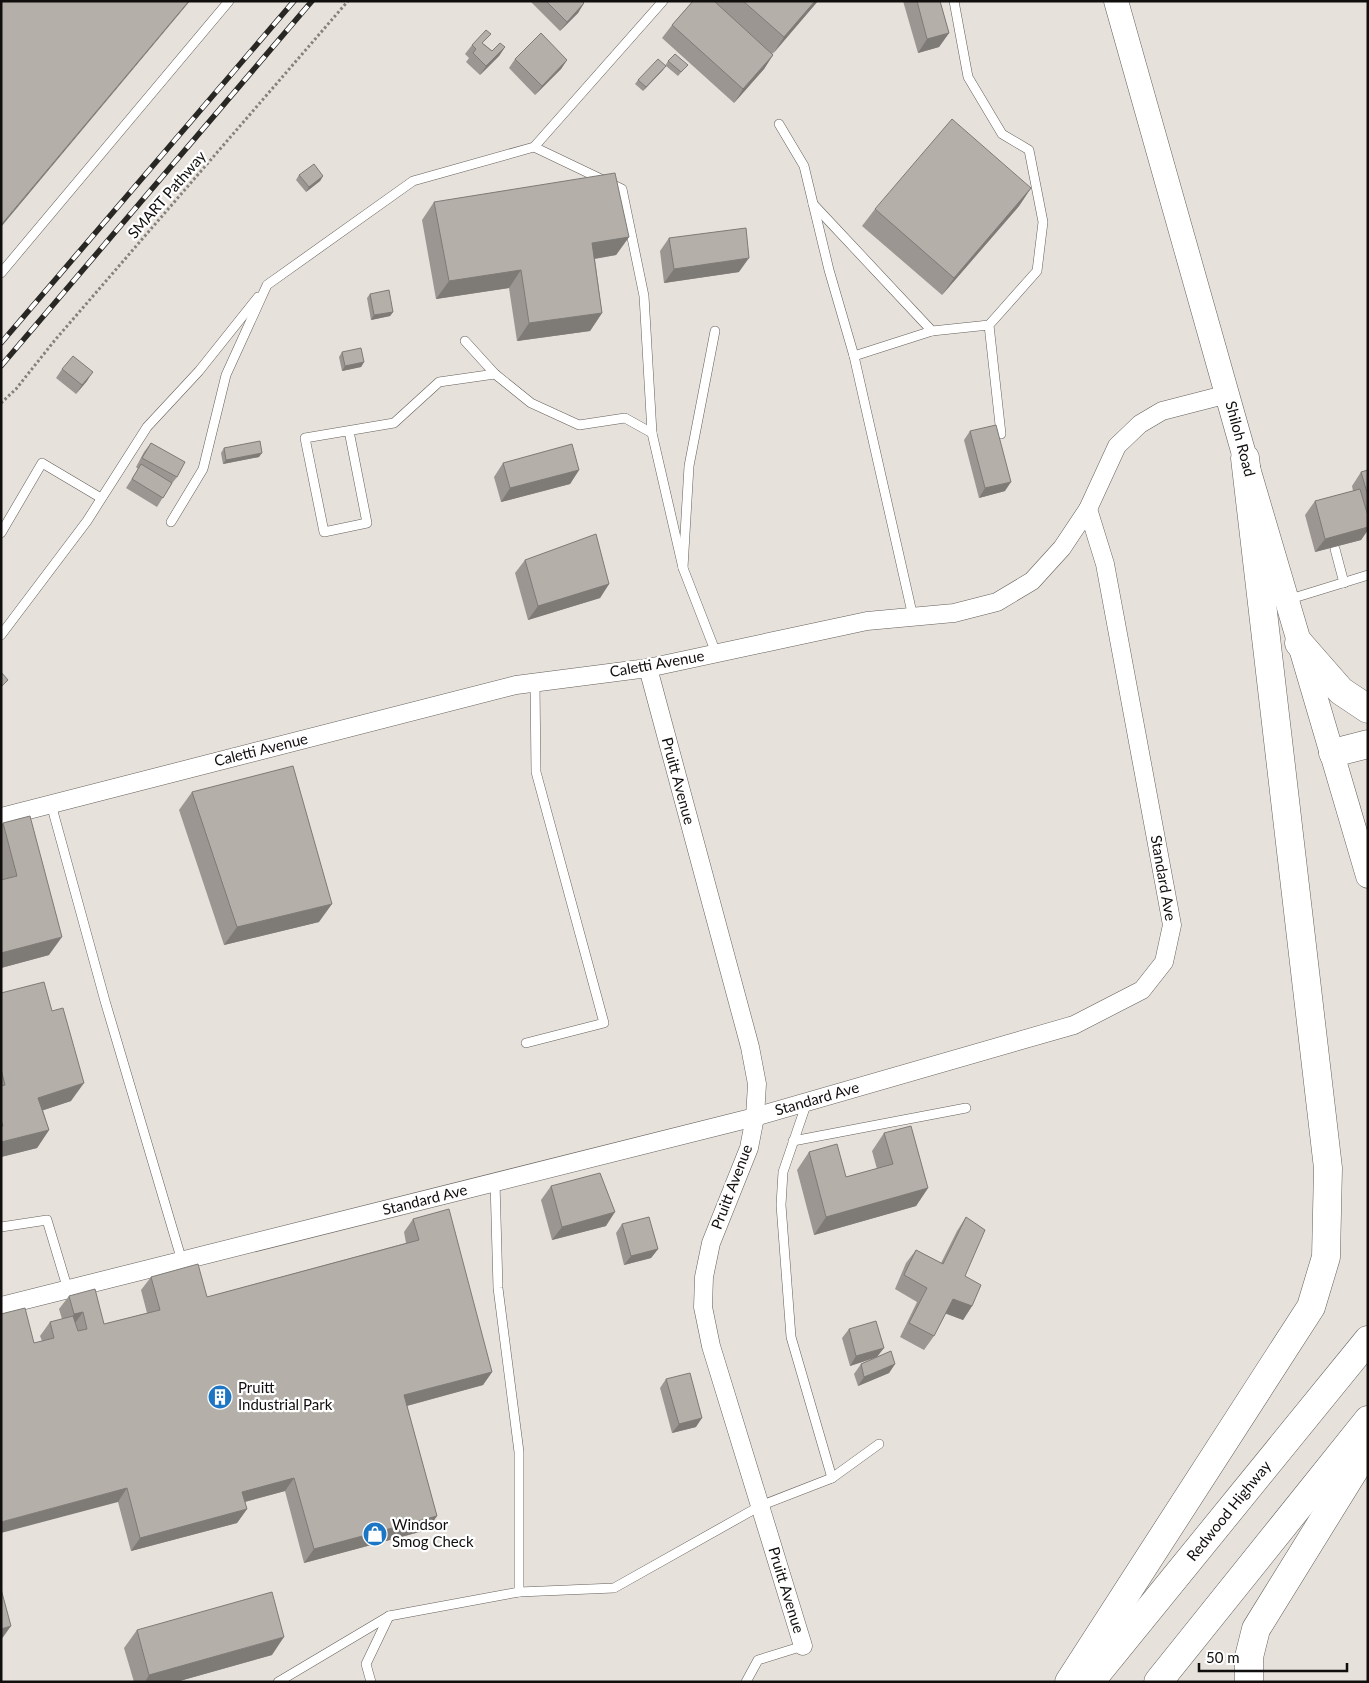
<svg xmlns="http://www.w3.org/2000/svg" width="1369" height="1683" font-family="Lato,sans-serif">
	<style>
		.lines { fill: none; stroke-linecap: round; stroke-linejoin: round }
		.service-casing { stroke: #645f5a; stroke-width: 10 }
		.minor-casing { stroke: #645f5a; stroke-width: 19 }
		.secondary-casing { stroke: #645f5a; stroke-width: 25 }
		.motorway-casing { stroke: #645f5a; stroke-width: 29 }
		.path { stroke: #85817c; stroke-width: 3; stroke-dasharray: 2.5 2.5; stroke-linecap: butt }
		.service { stroke: #fff; stroke-width: 9 }
		.minor { stroke: #fff; stroke-width: 18 }
		.secondary { stroke: #fff; stroke-width: 24 }
		.motorway { stroke: #fff; stroke-width: 28 }
		.rail-casing { stroke: #292724; stroke-width: 5.5 }
		.rail { stroke: #fff; stroke-width: 4; stroke-dasharray: 11; stroke-linecap: butt }
		.wall { fill: #9b9691 }
		.shaded-wall { fill: #7e7a76 }
		.building { fill: #b4afa9; stroke: #7e7a76 }
		.labels { text-anchor: middle; stroke-width: 4.5; stroke-linejoin: round; paint-order: stroke }
		.street-label { font-size: 15px; fill: #110f0d; stroke: #fff }
		.poi-label { font-size: 15px; fill: #110f0d; stroke: #fff; text-anchor: start }
	</style>
	<rect width="100%" height="100%" fill="#e7e1db"/>
	<g class="lines">
		<defs>
			<g id="service">
				<polyline points="954,1 968,77 1002,134 1029,150 1043,222 1037,271 989,325 1001,434"/>
				<polyline points="779,124 804,166 829,270 854,356"/>
				<polyline points="534,147 622,189 644,296 652,433 683,568"/>
				<polyline points="813,204 932,331"/>
				<polyline points="1,273 229,1"/>
				<polyline points="715,331 689,466 683,568 716,653"/>
				<polyline points="465,341 495,374 531,403 579,425 625,418 652,433"/>
				<polyline points="349,431 367,523 324,532 305,438 394,423 439,382 495,374"/>
				<polyline points="171,522 203,469 226,375 267,285 413,181 534,147 663,1"/>
				<polyline points="1,533 42,463 101,498"/>
				<polyline points="1335,549 1344,583"/>
				<polyline points="1287,600 1368,575"/>
				<polyline points="913,617 854,356 932,331 989,325"/>
				<polyline points="1,635 87,521 147,427 199,371 258,297"/>
				<polyline points="51,804 105,1001 182,1261"/>
				<polyline points="526,1043 604,1023 536,772 535,683"/>
				<polyline points="807,1102 783,1172 781,1205 791,1337 832,1478"/>
				<polyline points="793,1141 966,1108"/>
				<polyline points="1,1227 47,1220 68,1290"/>
				<polyline points="519,1592 614,1588 760,1506 832,1478 879,1444"/>
				<polyline points="278,1682 389,1616 519,1592 519,1452 498,1288 495,1182"/>
				<polyline points="371,1682 366,1664 389,1616"/>
				<polyline points="746,1682 758,1660 803,1646"/>
			</g>
			<g id="minor">
				<polyline points="648,668 750,1047 757,1084 755,1117 749,1148 711,1243 704,1277 703,1307 711,1346 803,1646"/>
				<polyline points="1,817 516,685 648,668 867,621 954,613 997,602 1032,581 1062,548 1088,509 1117,446 1140,424 1162,411 1228,394"/>
				<polyline points="1,1306 755,1117 1074,1025 1142,990 1164,962 1172,925 1105,564 1088,509"/>
			</g>
			<polyline id="secondary" points="1116,1 1245,458 1368,876"/>
			<g id="motorway">
				<polyline points="1299,643 1341,691 1368,709"/>
				<polyline points="1333,753 1368,744"/>
				<polyline points="1069,1682 1311,1307 1326,1257 1328,1168 1245,458"/>
				<polyline points="1090,1682 1368,1340"/>
				<polyline points="1158,1682 1368,1420"/>
				<polyline points="1249,1682 1249,1657 1256,1629 1368,1448"/>
			</g>
		</defs>
		<!-- service casing -->
		<use href="#service" class="service-casing"/>
		<!-- minor casing -->
		<use href="#minor" class="minor-casing"/>
		<!-- secondary casing -->
		<use href="#secondary" class="secondary-casing"/>
		<!-- motorway casing -->
		<use href="#motorway" class="motorway-casing"/>
		<!-- path -->
		<polyline class="path" points="1,403 16,389 55,340 348,1"/>
		<!-- service -->
		<use href="#service" class="service"/>
		<!-- minor -->
		<use href="#minor" class="minor"/>
		<!-- secondary -->
		<use href="#secondary" class="secondary"/>
		<!-- motorway -->
		<use href="#motorway" class="motorway"/>
		<defs>
			<g id="rail">
				<polyline points="1,343 294,1"/>
				<polyline points="1,366 312,1"/>
			</g>
		</defs>
		<!-- rail casing -->
		<use href="#rail" class="rail-casing"/>
		<!-- rail -->
		<use href="#rail" class="rail"/>
	</g>
	<!-- wall -->
	<g class="wall">
		<polygon points="530,1 582,1 584,3 578,13 560,31"/>
		<polygon points="693,1 818,1 772,54 773,55 764,69 734,103 662,38 672,25"/>
		<polygon points="903,1 940,1 949,33 939,47 918,53"/>
		<polygon points="484,44 492,51 505,47 499,56 480,75 466,62 469,58 465,54 472,45"/>
		<polygon points="515,59 567,60 561,69 535,95 509,68"/>
		<polygon points="668,61 684,69 678,76 666,66 662,71 643,91 635,84 638,80 665,66"/>
		<polygon points="299,175 323,176 320,181 306,192 296,180"/>
		<polygon points="1031,188 1019,206 942,295 862,226 875,209"/>
		<polygon points="434,202 629,237 616,255 595,259 602,313 590,331 517,341 509,288 436,299 422,220"/>
		<polygon points="669,238 739,272 664,283 660,251"/>
		<polygon points="370,294 393,312 390,316 371,320 367,298"/>
		<polygon points="342,352 364,362 361,367 342,371 339,357"/>
		<polygon points="62,369 87,381 76,394 56,378"/>
		<polygon points="970,431 1005,491 979,498 964,440"/>
		<polygon points="151,443 177,477 170,486 157,507 126,488 138,469 136,467 144,452"/>
		<polygon points="224,448 259,457 223,464 221,453"/>
		<polygon points="503,463 579,470 570,484 501,502 494,477"/>
		<polygon points="1368,470 1368,533 1367,531 1361,540 1315,552 1305,515 1315,501 1353,491 1352,486 1361,472"/>
		<polygon points="525,560 609,584 600,598 528,620 515,573"/>
		<polygon points="192,792 319,922 224,945 179,810"/>
		<polygon points="3,823 49,955 1,968 1,825"/>
		<polygon points="1,993 71,1101 43,1110 49,1130 37,1148 1,1157"/>
		<polygon points="884,1133 928,1188 916,1206 814,1235 797,1170 809,1152 846,1177 877,1169 872,1151"/>
		<polygon points="551,1186 606,1226 552,1240 541,1200"/>
		<polygon points="966,1217 965,1276 972,1306 963,1320 946,1313 934,1336 924,1350 900,1337 917,1302 895,1289 906,1263 916,1250 941,1263 957,1231"/>
		<polygon points="413,1219 492,1372 483,1385 407,1406 437,1516 427,1530 304,1563 285,1491 245,1502 247,1509 237,1523 131,1551 118,1502 34,1343 42,1341 40,1336 50,1322 62,1319 59,1309 69,1296 104,1324 147,1313 141,1290 151,1277 207,1297 406,1243 404,1232"/>
		<polygon points="622,1224 658,1249 651,1258 624,1265 616,1233"/>
		<polygon points="849,1329 877,1357 850,1366 842,1338"/>
		<polygon points="861,1364 895,1364 889,1373 858,1386 854,1374"/>
		<polygon points="666,1379 696,1427 672,1433 660,1388"/>
		<polygon points="137,1630 272,1655 176,1682 134,1682 124,1648"/>
	</g>
	<!-- shaded-wall -->
	<g class="shaded-wall">
		<polygon points="189,1 190,1 1,227 1,225"/>
		<polygon points="815,1 818,1 772,55 784,37"/>
		<polygon points="584,3 578,13 560,31 567,22"/>
		<polygon points="949,33 939,47 918,53 927,39"/>
		<polygon points="505,47 499,56 480,75 486,66"/>
		<polygon points="773,55 764,69 734,103 743,89"/>
		<polygon points="567,60 561,69 535,95 542,86"/>
		<polygon points="666,66 662,71 643,91 646,87"/>
		<polygon points="323,176 320,181 306,192 309,187"/>
		<polygon points="1031,188 1019,206 942,295 954,278"/>
		<polygon points="629,237 616,255 580,261 592,243"/>
		<polygon points="749,258 739,272 664,283 674,269"/>
		<polygon points="521,270 509,288 436,299 449,281"/>
		<polygon points="393,312 390,316 371,320 374,315"/>
		<polygon points="602,313 590,331 517,341 529,323"/>
		<polygon points="364,362 361,367 342,371 345,366"/>
		<polygon points="93,372 87,381 76,394 82,385"/>
		<polygon points="262,453 259,457 223,464 226,460"/>
		<polygon points="579,470 570,484 501,502 510,488"/>
		<polygon points="1011,482 1005,491 979,498 985,488"/>
		<polygon points="1368,527 1368,530 1361,540 1315,552 1325,539"/>
		<polygon points="609,584 600,598 528,620 538,606"/>
		<polygon points="332,904 319,922 224,945 237,927"/>
		<polygon points="62,937 49,955 1,968 1,953"/>
		<polygon points="84,1083 71,1101 26,1116 38,1098"/>
		<polygon points="49,1130 37,1148 1,1157 1,1142"/>
		<polygon points="928,1188 916,1206 814,1235 826,1217"/>
		<polygon points="615,1212 606,1226 552,1240 562,1227"/>
		<polygon points="658,1249 651,1258 624,1265 631,1256"/>
		<polygon points="953,1299 972,1306 963,1320 944,1313"/>
		<polygon points="83,1312 73,1326 64,1328 74,1314"/>
		<polygon points="884,1348 877,1357 850,1366 856,1356"/>
		<polygon points="895,1364 889,1373 858,1386 864,1377"/>
		<polygon points="492,1372 483,1385 395,1409 404,1395"/>
		<polygon points="702,1418 696,1427 672,1433 679,1424"/>
		<polygon points="294,1478 285,1491 233,1505 242,1492"/>
		<polygon points="127,1488 118,1502 1,1533 1,1522"/>
		<polygon points="247,1509 237,1523 131,1551 140,1538"/>
		<polygon points="437,1516 427,1530 304,1563 314,1549"/>
		<polygon points="11,1626 1,1640 1,1629"/>
		<polygon points="284,1637 272,1655 176,1682 145,1682 149,1675"/>
	</g>
	<!-- building -->
	<g class="building">
		<polygon points="1,1 189,1 1,225"/>
		<polygon points="546,1 582,1 584,3 567,22"/>
		<polygon points="693,1 714,1 773,55 743,89 672,25"/>
		<polygon points="743,1 815,1 784,37"/>
		<polygon points="917,1 940,1 949,33 927,39"/>
		<polygon points="486,30 491,34 482,43 492,51 500,43 505,47 486,66 473,53 476,49 472,45"/>
		<polygon points="541,33 567,60 542,86 515,59"/>
		<polygon points="675,54 688,65 681,72 668,61"/>
		<polygon points="658,59 666,66 646,87 638,80"/>
		<polygon points="952,119 1031,188 954,278 875,209"/>
		<polygon points="314,164 323,176 309,187 299,175"/>
		<polygon points="615,173 629,237 592,243 602,313 529,323 521,270 449,281 434,202"/>
		<polygon points="746,228 749,258 674,269 669,238"/>
		<polygon points="389,290 393,312 374,315 370,294"/>
		<polygon points="361,348 364,362 345,366 342,352"/>
		<polygon points="73,356 93,372 82,385 62,369"/>
		<polygon points="996,425 1011,482 985,488 970,431"/>
		<polygon points="260,441 262,453 226,460 224,448"/>
		<polygon points="151,443 185,462 177,477 142,458"/>
		<polygon points="572,444 579,470 510,488 503,463"/>
		<polygon points="141,464 172,483 163,498 132,479"/>
		<polygon points="1368,470 1368,496 1361,472"/>
		<polygon points="1360,489 1368,516 1368,527 1325,539 1315,501"/>
		<polygon points="596,534 609,584 538,606 525,560"/>
		<polygon points="1,672 8,680 1,687"/>
		<polygon points="293,766 332,904 237,927 192,792"/>
		<polygon points="30,816 62,937 1,953 1,880 17,876 3,823"/>
		<polygon points="44,982 52,1011 63,1008 84,1083 38,1098 49,1130 1,1142 1,1126 3,1126 1,1120 1,1086 5,1085 1,1069 1,993"/>
		<polygon points="911,1126 928,1188 826,1217 809,1152 837,1144 846,1177 893,1164 884,1133"/>
		<polygon points="600,1173 615,1212 562,1227 551,1186"/>
		<polygon points="449,1209 492,1372 404,1395 437,1516 314,1549 294,1478 242,1492 247,1509 140,1538 127,1488 1,1522 1,1314 25,1308 34,1343 54,1338 50,1322 73,1316 78,1331 87,1329 83,1312 74,1314 69,1296 95,1289 104,1324 160,1310 151,1277 198,1264 207,1297 419,1240 413,1219"/>
		<polygon points="649,1217 658,1249 631,1256 622,1224"/>
		<polygon points="966,1217 985,1230 965,1276 981,1285 972,1306 953,1299 934,1336 909,1323 927,1288 904,1275 916,1250 943,1264"/>
		<polygon points="876,1321 884,1348 856,1356 849,1329"/>
		<polygon points="891,1351 895,1364 864,1377 861,1364"/>
		<polygon points="690,1373 702,1418 679,1424 666,1379"/>
		<polygon points="1,1589 11,1626 1,1629"/>
		<polygon points="272,1592 284,1637 149,1675 137,1630"/>
	</g>
	<!-- icons -->
	<defs>
		<symbol id="building-disc" viewBox="-11 -11 22 22"><circle r="9.5" fill="#1d76c3" stroke="#fff"/><path d="M-4-6H4V6H1V3H-1V6H-4ZM-2.5-4.3h1.7v1.8h-1.7ZM.8-4.3h1.7v1.8H.8ZM-2.5-1h1.7V.8h-1.7ZM.8-1h1.7V.8H.8Z" fill="#fff"/></symbol>
		<symbol id="shop-disc" viewBox="-11 -11 22 22"><circle r="9.5" fill="#1d76c3" stroke="#fff"/><path d="M-5-2.5h2.3a2.7 3.5 0 0 1 5.4 0H5L5.5 6h-11ZM-1.5-2.5h3a1.5 2.3 0 0 0-3 0Z" fill="#fff"/></symbol>
	</defs>
	<g fill-rule="evenodd">
		<use href="#building-disc" x="206" y="1383" width="28" height="28"/>
		<use href="#shop-disc" x="361" y="1520" width="28" height="28"/>
	</g>
	<g class="labels">
		<!-- street labels -->
		<g class="street-label">
			<text transform="translate(167 195) rotate(-49)" y="5">SMART Pathway</text>
			<text transform="translate(1240 439) rotate(75)" y="5">Shiloh Road</text>
			<text transform="translate(657 664) rotate(-10)" y="5">Caletti Avenue</text>
			<text transform="translate(261 750) rotate(-14)" y="5">Caletti Avenue</text>
			<text transform="translate(678 781) rotate(75)" y="5">Pruitt Avenue</text>
			<text transform="translate(1163 878) rotate(80)" y="5">Standard Ave</text>
			<text transform="translate(817 1099) rotate(-16)" y="5">Standard Ave</text>
			<text transform="translate(732 1187) rotate(-69)" y="5">Pruitt Avenue</text>
			<text transform="translate(425 1200) rotate(-14)" y="5">Standard Ave</text>
			<text transform="translate(1229 1511) rotate(-51)" y="5">Redwood Highway</text>
			<text transform="translate(786 1590) rotate(73)" y="5">Pruitt Avenue</text>
		</g>
		<!-- poi labels -->
		<g class="poi-label">
			<text x="238" y="1393">Pruitt<tspan x="238" dy="17">Industrial Park</tspan></text>
			<text x="392" y="1530">Windsor<tspan x="392" dy="17">Smog Check</tspan></text>
		</g>
	</g>
	<!-- border -->
	<rect width="1369" height="1683" fill="none" stroke="#110f0d" stroke-width="5"/>
	<!-- scale -->
	<path d="M1199 1663v8h148v-8" fill="none" stroke="#110f0d" stroke-width="2.5"/>
	<text x="1206" y="1663" font-size="15" fill="#110f0d" stroke="#ffffff" stroke-width="4" paint-order="stroke">50 m</text>
</svg>
